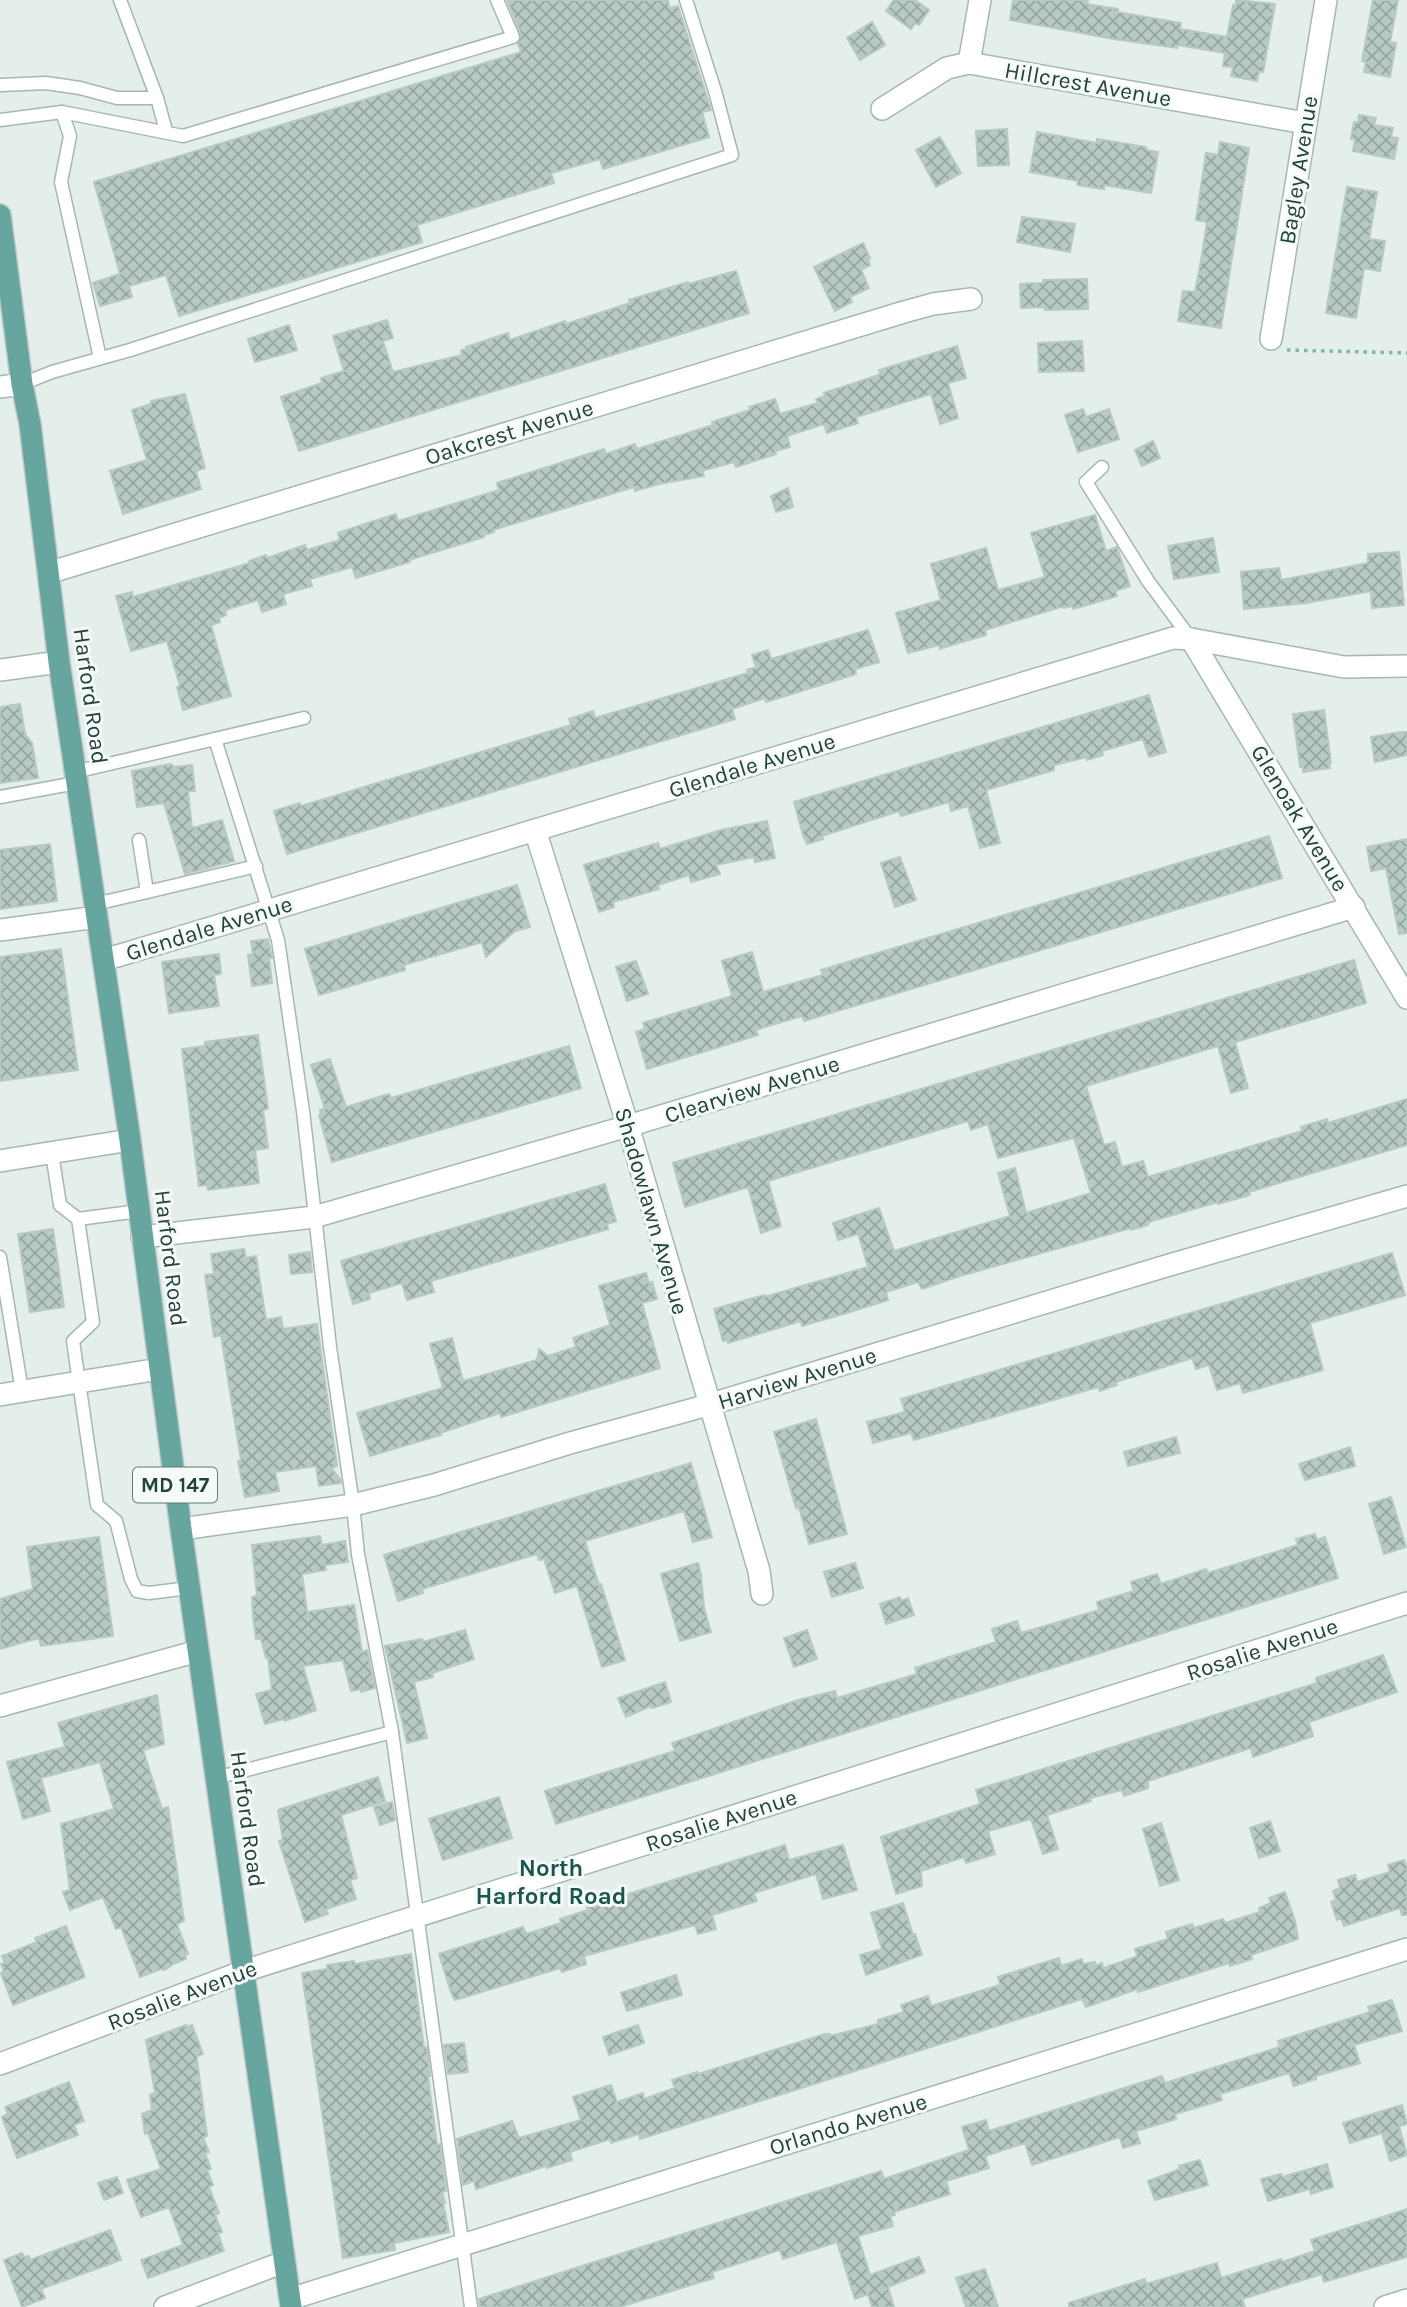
<svg xmlns="http://www.w3.org/2000/svg" width="1407" height="2307" font-family="Karla,sans-serif">
	<style>
		.building { fill: url(#building-cross-hatch); stroke: #b6c9c3; stroke-width: 2 }
		.lines { fill: none; stroke-linecap: round; stroke-linejoin: round }
		.lane-casing { stroke: #a6b7b3; stroke-width: 15 }
		.street-casing { stroke: #a6b7b3; stroke-width: 24 }
		.primary-casing { stroke: #c1cac9; stroke-width: 24 }
		.path { stroke: #83b4ab; stroke-width: 3.5; stroke-dasharray: 3.5 5; stroke-linecap: butt }
		.lane { stroke: #fff; stroke-width: 12 }
		.street { stroke: #fff; stroke-width: 21 }
		.primary { stroke: #66a69e; stroke-width: 21 }
		.labels { text-anchor: middle; stroke-width: 6; stroke-linejoin: round; paint-order: stroke }
		.shield { fill: #f5faf8; stroke: #617975; stroke-width: 2 }
		.shield-label { font-size: 21px; font-weight: bold; fill: #22423d }
		.street-label { font-size: 23px; fill: #22423d; stroke: #f5faf8 }
		.neighbourhood-label { font-size: 24px; font-weight: bold; fill: #1c554f; stroke: #f5faf8 }
	</style>
	<defs>
		<pattern id="building-cross-hatch" width="8" height="8" patternUnits="userSpaceOnUse" patternTransform="scale(1.75)"><rect width="8" height="8" fill="#b9cac5"/><path d="M0 0l8 8M0 8l8-8" fill="none" stroke="#96a6a1"/></pattern>
	</defs>
	<rect width="100%" height="100%" fill="#e4eeeb"/>
	<!-- building -->
	<g class="building">
		<polygon points="507,0 668,0 669,8 678,6 711,110 702,112 709,137 603,169 600,159 551,173 554,183 417,225 422,242 179,316 166,275 129,286 132,297 100,306 93,283 120,274 94,182 521,52 518,44 521,34"/>
		<polygon points="894,0 915,0 929,10 919,25 915,23 911,29 886,11"/>
		<polygon points="1013,0 1088,0 1087,4 1118,9 1117,12 1181,23 1180,29 1227,37 1233,5 1236,6 1236,0 1275,4 1263,72 1259,71 1257,81 1231,76 1233,67 1223,66 1225,53 1178,45 1177,48 1114,39 1010,20"/>
		<polygon points="1373,0 1398,0 1390,42 1396,43 1390,77 1364,72 1366,62 1362,61"/>
		<polygon points="872,22 885,45 860,60 847,38"/>
		<polygon points="1359,115 1376,118 1374,125 1393,128 1391,137 1398,138 1394,159 1353,151 1355,139 1351,139 1354,122 1358,123"/>
		<polygon points="1007,129 1009,165 978,166 976,131"/>
		<polygon points="1037,132 1097,143 1097,139 1146,147 1146,150 1158,152 1151,193 1104,185 1104,189 1077,185 1078,181 1030,172"/>
		<polygon points="940,137 961,173 936,187 916,150"/>
		<polygon points="1220,142 1249,148 1221,328 1178,321 1183,291 1195,292 1202,255 1207,222 1196,220 1206,153 1218,155"/>
		<polygon points="1347,187 1377,192 1369,239 1385,241 1380,271 1364,268 1356,318 1326,313"/>
		<polygon points="1022,217 1075,224 1070,252 1017,242"/>
		<polygon points="863,243 870,258 868,259 870,265 861,270 869,288 850,297 852,302 835,311 814,267"/>
		<polygon points="736,271 749,313 299,451 281,397 322,383 321,378 344,371 333,336 387,320 393,338 383,341 393,372 462,355 461,350 466,349 466,347 508,333 510,340 565,321 566,324 630,303 629,300 688,282 688,284"/>
		<polygon points="1087,279 1088,309 1045,310 1044,307 1021,308 1020,284 1043,283 1043,280"/>
		<polygon points="289,325 297,350 255,362 248,339"/>
		<polygon points="1082,341 1084,371 1039,372 1038,343"/>
		<polygon points="957,346 966,378 948,383 958,418 940,424 931,394 856,417 858,423 827,433 824,424 787,436 790,447 775,451 776,454 736,467 734,462 702,471 704,476 659,484 635,491 634,487 493,530 494,532 484,535 484,537 409,560 410,562 356,578 352,567 310,579 312,586 283,594 286,604 262,612 258,600 225,610 226,615 219,618 220,622 211,625 231,696 183,710 177,687 180,686 167,641 131,651 116,596 132,592 133,597 250,563 249,561 266,555 267,558 305,545 307,550 340,540 338,533 368,523 396,514 398,521 499,490 497,483 604,449 606,454 635,444 637,449 669,439 713,425 712,422 750,410 749,407 775,399 780,414 818,403 816,399 825,396 824,393 870,378 881,374 879,370"/>
		<polygon points="185,394 205,468 196,471 201,489 123,514 110,471 147,460 132,410 151,404 151,401"/>
		<polygon points="1083,409 1086,417 1109,409 1119,439 1078,452 1065,415"/>
		<polygon points="1153,441 1160,458 1142,466 1135,450"/>
		<polygon points="788,488 793,507 776,512 771,496"/>
		<polygon points="1095,515 1106,551 1117,547 1130,586 1115,591 1117,596 1090,604 1073,609 1072,606 1064,608 1064,606 985,630 986,635 942,648 940,649 939,645 908,653 896,613 941,600 931,564 986,548 998,590 1045,577 1031,533"/>
		<polygon points="1213,538 1219,572 1174,579 1168,546"/>
		<polygon points="1399,552 1404,605 1372,608 1371,591 1306,603 1244,609 1241,572 1279,568 1281,580 1368,563 1368,554"/>
		<polygon points="868,630 879,662 855,669 856,674 766,702 765,698 732,709 735,719 287,854 274,811 300,803 301,806 571,725 569,719 593,711 595,718 748,673 747,670 756,667 752,655 768,650 771,659"/>
		<polygon points="1149,695 1166,752 1149,757 1143,739 1102,751 1103,755 1087,760 1087,757 1054,765 1054,770 986,790 1000,843 980,848 968,806 951,811 949,802 901,816 899,811 822,836 823,839 807,844 803,835 794,802"/>
		<polygon points="20,704 25,734 32,743 38,778 0,783 0,707"/>
		<polygon points="1324,710 1331,763 1329,763 1330,768 1303,772 1303,767 1300,767 1293,714"/>
		<polygon points="1401,732 1407,732 1407,755 1375,762 1371,737"/>
		<polygon points="171,764 174,767 192,765 195,791 188,791 192,828 222,820 234,861 185,874 164,803 137,807 132,771"/>
		<polygon points="767,821 775,858 755,862 754,857 716,865 720,874 691,882 689,875 658,885 659,889 613,902 614,907 599,912 584,865 658,843 660,849 721,830"/>
		<polygon points="1269,836 1282,878 804,1021 802,1016 765,1027 756,1030 758,1035 647,1069 636,1032 645,1029 643,1023 732,996 722,961 752,952 763,992 823,975 821,970"/>
		<polygon points="1407,839 1407,933 1399,934 1386,868 1371,871 1367,847"/>
		<polygon points="50,844 57,901 0,909 0,850"/>
		<polygon points="900,857 916,900 895,907 881,863"/>
		<polygon points="517,885 530,927 515,931 486,957 482,942 404,965 405,970 319,995 305,949"/>
		<polygon points="268,939 272,958 269,958 272,983 252,986 248,955 253,954 251,941"/>
		<polygon points="61,949 78,1070 0,1081 0,957"/>
		<polygon points="219,954 221,974 214,975 219,1006 169,1013 162,962"/>
		<polygon points="1354,960 1366,1003 1235,1042 1248,1088 1231,1093 1218,1046 1086,1086 1104,1145 1115,1142 1122,1167 1143,1161 1148,1177 1302,1131 1301,1127 1327,1119 1328,1123 1407,1099 1407,1145 1249,1192 1250,1195 1218,1204 1218,1202 1152,1221 1148,1223 1148,1225 1131,1230 1131,1228 960,1276 922,1289 918,1282 886,1292 888,1300 840,1315 802,1326 801,1321 728,1343 727,1340 723,1341 714,1309 764,1295 764,1297 868,1267 858,1234 838,1240 833,1223 879,1208 894,1251 1010,1216 998,1173 1015,1168 1026,1213 1091,1193 1074,1138 998,1158 988,1124 971,1130 968,1121 768,1181 781,1226 761,1233 748,1187 685,1207 673,1163"/>
		<polygon points="636,961 648,994 627,1001 616,967"/>
		<polygon points="258,1035 268,1109 263,1110 268,1148 255,1150 259,1183 208,1190 207,1185 199,1186 182,1049 205,1046 205,1042"/>
		<polygon points="569,1046 581,1088 332,1162 319,1115 321,1114 320,1110 325,1109 311,1065 330,1059 346,1107 389,1094 391,1098"/>
		<polygon points="605,1184 616,1221 607,1224 608,1229 431,1281 434,1292 407,1300 402,1283 369,1293 370,1299 353,1304 341,1261"/>
		<polygon points="53,1229 64,1307 30,1312 18,1234"/>
		<polygon points="244,1249 246,1258 256,1256 266,1320 281,1317 283,1329 317,1324 337,1466 331,1468 340,1479 341,1483 319,1486 316,1466 275,1472 279,1491 245,1497 238,1461 241,1460 221,1335 214,1337 205,1275 214,1274 211,1254"/>
		<polygon points="310,1252 312,1272 291,1274 289,1255"/>
		<polygon points="1392,1253 1405,1295 1310,1323 1323,1370 1243,1393 1240,1383 1217,1390 1209,1365 1196,1369 1192,1358 1116,1382 1117,1385 1100,1391 1098,1387 914,1440 911,1433 873,1443 867,1422 905,1412 901,1399"/>
		<polygon points="646,1273 649,1283 652,1282 657,1299 642,1303 660,1368 501,1417 500,1413 440,1433 441,1435 370,1456 357,1413 443,1388 430,1344 452,1338 463,1381 537,1360 539,1349 548,1356 576,1347 573,1338 610,1325 599,1286"/>
		<polygon points="816,1419 847,1534 809,1544 799,1507 796,1508 774,1432"/>
		<polygon points="1176,1437 1180,1453 1128,1466 1124,1452"/>
		<polygon points="1350,1447 1355,1466 1305,1480 1299,1464"/>
		<polygon points="691,1463 712,1537 693,1542 684,1511 585,1541 599,1585 601,1584 625,1660 602,1667 577,1586 555,1593 544,1559 539,1560 537,1554 422,1589 423,1593 398,1601 384,1555"/>
		<polygon points="1391,1497 1406,1547 1384,1554 1369,1504"/>
		<polygon points="1315,1534 1317,1540 1325,1537 1338,1578 556,1824 545,1791 675,1751 672,1743 798,1700 835,1691 837,1698 917,1674 915,1668 996,1642 992,1629 1017,1621 1021,1633 1099,1610 1097,1602 1134,1591 1131,1582 1157,1574 1161,1584 1206,1569 1208,1573 1298,1545 1296,1539"/>
		<polygon points="320,1536 322,1545 345,1541 348,1562 325,1565 326,1570 302,1574 307,1612 354,1605 362,1652 367,1650 375,1688 361,1692 361,1689 351,1691 343,1660 303,1666 316,1710 285,1721 284,1719 265,1724 256,1694 272,1690 268,1658 266,1658 261,1639 256,1639 253,1617 252,1597 257,1596 252,1545"/>
		<polygon points="99,1537 113,1636 41,1646 39,1638 0,1649 0,1599 33,1589 27,1547"/>
		<polygon points="698,1563 701,1575 704,1608 711,1632 680,1641 661,1574"/>
		<polygon points="855,1563 863,1588 832,1597 824,1572"/>
		<polygon points="900,1597 901,1601 908,1598 914,1615 886,1624 880,1604"/>
		<polygon points="465,1630 474,1659 432,1673 433,1677 414,1682 427,1738 407,1743 385,1646 422,1639 423,1642"/>
		<polygon points="807,1630 817,1659 794,1667 784,1638"/>
		<polygon points="1383,1655 1397,1692 1309,1722 1313,1736 1253,1757 1251,1748 1148,1781 1148,1788 1124,1796 1122,1790 1090,1798 1091,1801 1047,1815 1058,1849 1043,1854 1031,1819 988,1831 995,1854 966,1863 964,1857 921,1871 922,1886 896,1894 881,1837 980,1804 976,1790 1317,1683 1316,1678"/>
		<polygon points="665,1682 671,1702 652,1708 651,1706 626,1717 618,1698"/>
		<polygon points="157,1695 164,1744 143,1750 162,1809 168,1807 184,1921 177,1924 188,1954 185,1955 186,1959 173,1964 165,1970 161,1969 140,1977 121,1927 116,1929 103,1897 70,1910 63,1892 70,1890 61,1824 114,1809 100,1762 41,1778 50,1811 23,1819 7,1762 65,1747 58,1723"/>
		<polygon points="378,1777 385,1801 341,1815 357,1878 350,1880 356,1899 326,1909 328,1914 305,1922 279,1841 283,1840 278,1810"/>
		<polygon points="499,1797 512,1838 443,1860 429,1819"/>
		<polygon points="392,1802 395,1820 380,1825 374,1807"/>
		<polygon points="1270,1821 1280,1851 1259,1858 1250,1828"/>
		<polygon points="1161,1823 1179,1880 1160,1886 1143,1829"/>
		<polygon points="785,1845 789,1860 843,1845 857,1890 823,1899 816,1874 754,1893 757,1901 712,1915 716,1929 698,1934 695,1925 584,1956 586,1964 562,1972 560,1968 455,2000 451,1992 439,1954 523,1927 526,1934 561,1923 560,1919 588,1910 587,1907"/>
		<polygon points="1404,1860 1407,1867 1407,1915 1402,1915 1400,1908 1344,1926 1341,1918 1337,1920 1331,1902 1336,1900 1333,1891 1340,1888 1338,1880 1355,1875 1357,1882 1390,1872 1388,1865"/>
		<polygon points="1285,1892 1295,1921 1298,1939 1251,1955 1252,1959 1230,1966 1229,1963 1138,1992 1137,1989 1086,2007 1082,1999 640,2139 639,2134 611,2143 610,2139 570,2152 572,2160 547,2168 546,2166 476,2189 474,2181 463,2185 457,2139 512,2121 519,2138 581,2120 573,2097 611,2085 617,2102 643,2093 644,2099 675,2088 672,2080 697,2072 698,2074 825,2034 830,2034 830,2036 878,2024 878,2020 904,2012 901,2005 928,1996 931,2006 1000,1985 998,1977 1059,1958 1061,1966 1082,1959 1083,1964 1095,1962 1096,1966 1102,1963 1103,1968 1136,1957 1137,1955 1135,1949 1168,1939 1166,1932 1192,1924 1194,1928 1223,1919 1225,1923 1260,1912 1259,1908 1271,1903 1269,1898"/>
		<polygon points="903,1903 913,1935 915,1934 922,1955 866,1975 860,1955 882,1949 871,1913"/>
		<polygon points="66,1926 85,1977 13,2005 1,1973 4,1971 1,1964 5,1963 2,1956 37,1942 35,1938"/>
		<polygon points="411,1954 424,2048 427,2047 430,2076 428,2077 437,2145 440,2144 446,2191 442,2192 445,2203 443,2203 449,2232 394,2243 395,2250 343,2258 302,1973 328,1969 327,1965 354,1961 355,1964"/>
		<polygon points="676,1975 682,1995 627,2011 621,1993"/>
		<polygon points="1392,2000 1402,2031 1354,2045 1360,2063 1316,2076 1316,2079 1294,2086 1289,2073 1220,2094 1222,2100 1175,2114 1176,2119 1136,2131 1140,2143 1123,2148 1120,2137 1032,2165 1025,2143 985,2156 989,2168 946,2181 950,2194 894,2212 895,2215 890,2216 893,2226 858,2236 870,2275 919,2257 925,2272 888,2287 894,2307 872,2307 868,2294 855,2299 837,2242 783,2259 780,2250 712,2272 714,2278 620,2307 480,2307 479,2299 579,2267 881,2171 884,2179 969,2150 962,2127 986,2120 989,2131 1162,2076 1165,2083 1280,2047 1278,2041 1370,2012 1368,2007"/>
		<polygon points="186,2025 186,2027 192,2025 203,2054 197,2056 197,2059 207,2136 203,2137 209,2152 205,2153 211,2169 207,2170 213,2185 209,2187 219,2213 215,2215 222,2232 218,2233 224,2251 148,2278 141,2260 183,2245 169,2207 141,2217 127,2180 161,2169 148,2133 145,2134 142,2114 152,2110 150,2095 155,2093 146,2040"/>
		<polygon points="638,2025 644,2043 609,2055 603,2037"/>
		<polygon points="464,2043 468,2072 448,2074 444,2045"/>
		<polygon points="69,2082 84,2121 74,2125 78,2135 17,2158 2,2117 8,2114 5,2107"/>
		<polygon points="1402,2105 1407,2124 1399,2126 1407,2155 1390,2161 1382,2133 1350,2143 1343,2123"/>
		<polygon points="1200,2160 1208,2185 1155,2200 1148,2181 1180,2169 1179,2166"/>
		<polygon points="1327,2164 1333,2187 1311,2194 1310,2189 1268,2201 1261,2179 1281,2174 1282,2177"/>
		<polygon points="117,2177 123,2193 104,2200 98,2183"/>
		<polygon points="1407,2209 1407,2257 1324,2282 1322,2274 1242,2299 1245,2307 1069,2307 1069,2303 1145,2279 1146,2284 1217,2263 1221,2278 1281,2259 1282,2262 1315,2251 1311,2240"/>
		<polygon points="110,2230 121,2260 41,2289 45,2298 22,2307 4,2260 22,2253 24,2257 29,2256 30,2260"/>
		<polygon points="985,2269 998,2307 966,2307 956,2278"/>
	</g>
	<g class="lines">
		<defs>
			<g id="lane">
				<polyline points="120,0 157,98 166,131"/>
				<polyline points="0,85 46,83 80,88 117,98 157,98"/>
				<polyline points="62,112 70,136 61,182 100,358"/>
				<polyline points="0,120 62,112 183,136 513,37 497,0"/>
				<polyline points="22,384 52,372 130,350 732,155 715,91 686,0"/>
				<polyline points="1102,467 1086,482 1148,581 1191,639"/>
				<polyline points="215,739 278,940 303,1111 330,1347 353,1505 358,1554 392,1732 471,2307"/>
				<polyline points="75,772 304,718"/>
				<polyline points="0,797 76,783"/>
				<polyline points="139,840 147,892 256,866"/>
				<polyline points="95,904 147,892"/>
				<polyline points="52,1153 60,1205 78,1219 93,1322 73,1341 97,1505 116,1521 131,1579 137,1591 149,1593 189,1588"/>
				<polyline points="78,1219 139,1211"/>
				<polyline points="0,1257 22,1391"/>
				<polyline points="216,1778 392,1732"/>
			</g>
			<g id="street">
				<polyline points="969,63 980,0"/>
				<polyline points="882,109 947,68 969,63 1305,123"/>
				<polyline points="1271,339 1326,0"/>
				<polyline points="0,387 22,384"/>
				<polyline points="48,573 904,312 933,304 971,299"/>
				<polyline points="1191,639 1407,998"/>
				<polyline points="0,670 59,662"/>
				<polyline points="535,830 628,1126 759,1571 762,1594"/>
				<polyline points="0,930 97,917"/>
				<polyline points="104,960 1173,638 1191,639 1344,667 1407,666"/>
				<polyline points="0,1161 130,1140"/>
				<polyline points="142,1237 314,1217 628,1126 1354,907"/>
				<polyline points="0,1395 159,1369"/>
				<polyline points="181,1529 353,1505 434,1485 570,1443 708,1405 1166,1266 1407,1196"/>
				<polyline points="0,1706 198,1651"/>
				<polyline points="0,2064 244,1971 1407,1603"/>
				<polyline points="290,2299 1407,1949"/>
				<polyline points="165,2307 284,2262"/>
				<polyline points="1385,2307 1407,2300"/>
			</g>
			<polyline id="primary" points="0,215 22,384 30,424 59,662 130,1140 181,1529 291,2307"/>
		</defs>
		<!-- lane casing -->
		<use href="#lane" class="lane-casing"/>
		<!-- street casing -->
		<use href="#street" class="street-casing"/>
		<!-- primary casing -->
		<use href="#primary" class="primary-casing"/>
		<!-- path -->
		<polyline class="path" points="1287,350 1407,353"/>
		<!-- lane -->
		<use href="#lane" class="lane"/>
		<!-- street -->
		<use href="#street" class="street"/>
		<!-- primary -->
		<use href="#primary" class="primary"/>
	</g>
	<g class="labels">
		<!-- shield labels -->
		<rect class="shield" x="133" y="1467.5" width="84" height="35" rx="5"/>
		<g class="shield-label">
			<text x="175" y="1492">MD 147</text>
		</g>
		<!-- street labels -->
		<g class="street-label">
			<text transform="translate(1088 84) rotate(10)" y="8">Hillcrest Avenue</text>
			<text transform="translate(1298 170) rotate(-81)" y="8">Bagley Avenue</text>
			<text transform="translate(509 432) rotate(-17)" y="8">Oakcrest Avenue</text>
			<text transform="translate(91 696) rotate(82)" y="8">Harford Road</text>
			<text transform="translate(752 765) rotate(-17)" y="8">Glendale Avenue</text>
			<text transform="translate(1300 818) rotate(59)" y="8">Glenoak Avenue</text>
			<text transform="translate(209 928) rotate(-17)" y="8">Glendale Avenue</text>
			<text transform="translate(752 1089) rotate(-17)" y="8">Clearview Avenue</text>
			<text transform="translate(652 1211) rotate(74)" y="8">Shadowlawn Avenue</text>
			<text transform="translate(171 1258) rotate(83)" y="8">Harford Road</text>
			<text transform="translate(797 1378) rotate(-17)" y="8">Harview Avenue</text>
			<text transform="translate(1262 1649) rotate(-18)" y="8">Rosalie Avenue</text>
			<text transform="translate(248 1819) rotate(82)" y="8">Harford Road</text>
			<text transform="translate(721 1820) rotate(-18)" y="8">Rosalie Avenue</text>
			<text transform="translate(182 1995) rotate(-21)" y="8">Rosalie Avenue</text>
			<text transform="translate(848 2124) rotate(-17)" y="8">Orlando Avenue</text>
		</g>
		<!-- neighbourhood labels -->
		<g class="neighbourhood-label">
			<text x="551" y="1876">North<tspan x="551" dy="28">Harford Road</tspan></text>
		</g>
	</g>
</svg>
